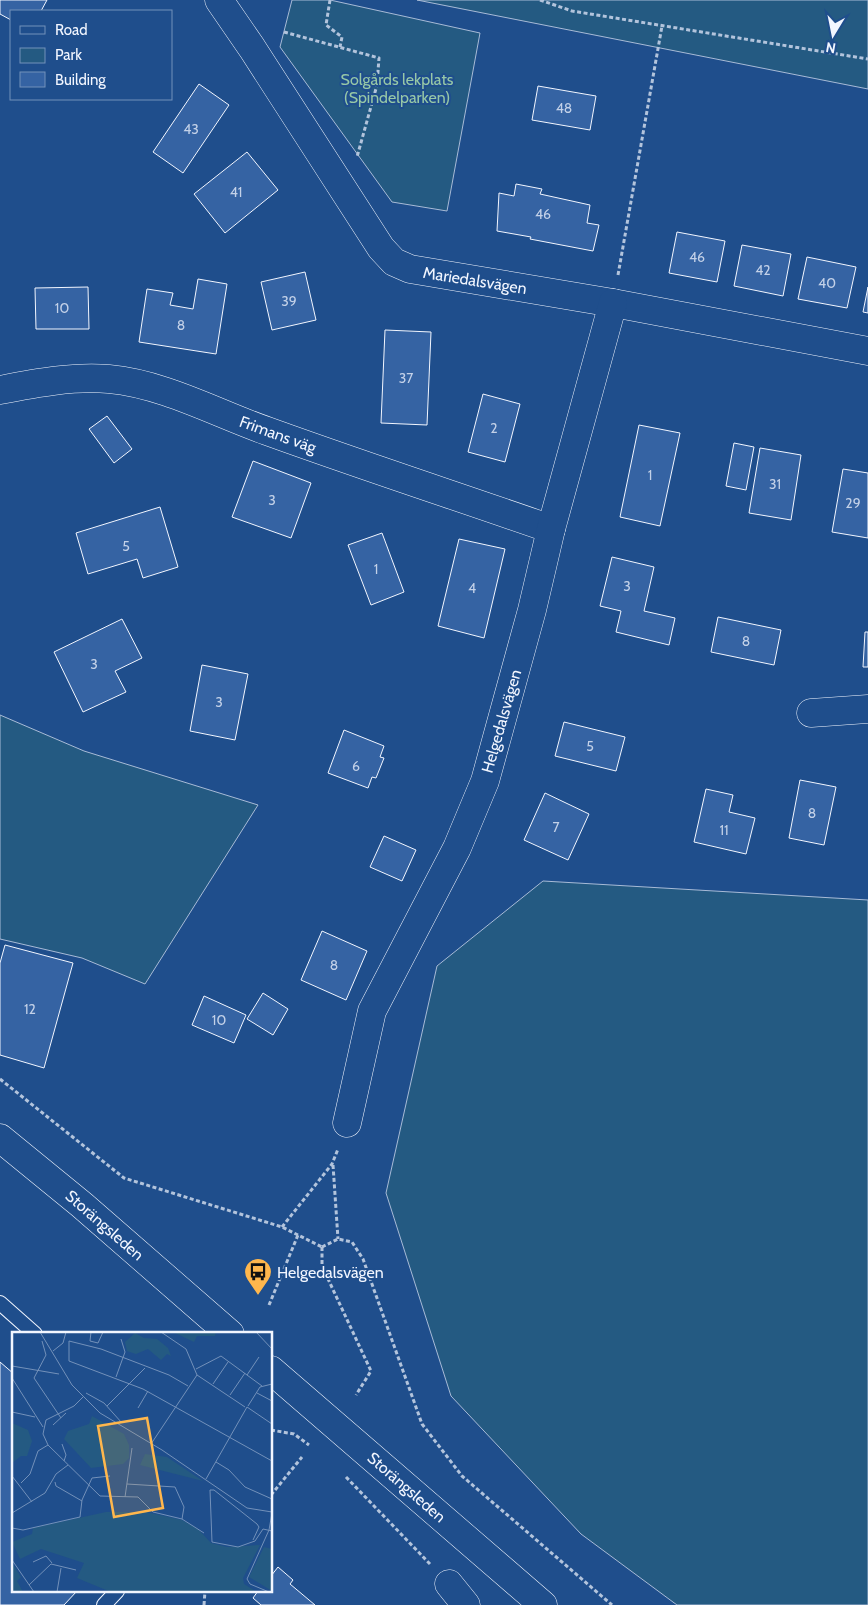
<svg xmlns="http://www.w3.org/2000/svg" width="868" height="1605" font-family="Cabin,sans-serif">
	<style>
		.green { fill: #245a82; stroke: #a8bbd7 }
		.building { fill: #3563a3; stroke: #f2f6ff }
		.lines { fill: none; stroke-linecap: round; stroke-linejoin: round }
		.service-casing { stroke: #f2f6ff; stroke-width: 16 }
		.minor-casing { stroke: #f2f6ff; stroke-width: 29 }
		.secondary-casing { stroke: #f2f6ff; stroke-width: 29 }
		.path { stroke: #b3c4dc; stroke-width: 3; stroke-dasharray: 4 2.5; stroke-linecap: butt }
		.service { stroke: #1f4e8c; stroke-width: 14 }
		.minor { stroke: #1f4e8c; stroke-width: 28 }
		.secondary { stroke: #1f4e8c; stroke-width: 28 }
		.labels { text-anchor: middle; stroke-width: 4; stroke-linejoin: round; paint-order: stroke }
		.number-label { font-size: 14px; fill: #c3d1e8 }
		.park-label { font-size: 16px; fill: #97c8a6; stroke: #1f4e8c }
		.street-label { font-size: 16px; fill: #f2f6ff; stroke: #1f4e8c }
		.poi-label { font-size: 16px; fill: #f2f6ff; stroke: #1f4e8c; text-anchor: start }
		.inset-road { fill: none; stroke: #7391ba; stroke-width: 1 }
		.view { fill: #ffb74d; fill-opacity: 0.15; stroke: #ffb74d; stroke-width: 2.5 }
		.inset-edge { fill: none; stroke: #f2f6ff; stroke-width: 2.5 }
	</style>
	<rect width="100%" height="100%" fill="#1f4e8c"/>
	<!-- green -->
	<g class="green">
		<polygon points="292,0 330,0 480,33 447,211 392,202 280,47"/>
		<polygon points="417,0 868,0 868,89"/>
		<polygon points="0,715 84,751 258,805 145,984 82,958 0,939"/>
		<polygon points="543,881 868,900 868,1605 677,1605 581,1534 451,1396 386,1193 437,966"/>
	</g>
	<!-- building -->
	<g class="building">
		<polygon points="0,0 47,0 41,11 11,11 11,20 0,14"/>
		<polygon points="199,84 229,105 183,173 153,152"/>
		<polygon points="538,86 596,96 590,130 532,120"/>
		<polygon points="247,152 278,190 225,233 194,194"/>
		<polygon points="516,184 542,189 540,194 590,205 587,223 599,225 593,251 530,239 531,237 497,231 499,193 514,196"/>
		<polygon points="677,232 725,241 717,282 669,273"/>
		<polygon points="742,245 791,254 783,296 734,286"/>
		<polygon points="807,257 856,267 847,308 798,299"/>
		<polygon points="305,272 316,320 272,330 261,282"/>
		<polygon points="198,279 227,284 216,354 139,342 147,289 173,293 170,305 193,309"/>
		<polygon points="88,287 89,329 36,329 35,288"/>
		<polygon points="868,287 868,313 863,312"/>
		<polygon points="385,330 431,332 427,425 381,423"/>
		<polygon points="483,394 520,404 505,462 468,452"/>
		<polygon points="107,416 132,449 114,463 89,429"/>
		<polygon points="639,425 680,433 660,526 620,517"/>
		<polygon points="734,443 754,447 746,490 726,486"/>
		<polygon points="760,448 801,455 791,520 749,513"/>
		<polygon points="253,461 311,483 291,538 232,517"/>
		<polygon points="843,469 868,473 868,538 832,532"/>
		<polygon points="160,507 178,567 143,578 137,559 88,574 76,533"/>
		<polygon points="382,533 404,592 371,605 348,545"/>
		<polygon points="459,539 505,549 484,638 438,626"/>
		<polygon points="612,557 654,567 644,611 675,618 669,645 616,632 621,611 600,606"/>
		<polygon points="718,617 781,630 774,665 711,652"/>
		<polygon points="122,619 142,658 115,671 126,692 83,712 54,652"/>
		<polygon points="865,632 868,632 868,667 863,667"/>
		<polygon points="202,665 248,674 235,740 190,731"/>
		<polygon points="564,722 625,737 616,771 555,756"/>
		<polygon points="344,730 384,746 380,757 384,758 376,778 372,777 368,788 328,773"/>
		<polygon points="800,780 836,787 824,845 789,838"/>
		<polygon points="706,789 733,795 729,812 755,818 746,854 694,842"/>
		<polygon points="545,793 589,814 568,860 524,840"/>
		<polygon points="384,836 416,850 402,881 370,867"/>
		<polygon points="322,931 367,951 346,1000 301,980"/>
		<polygon points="5,945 73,963 44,1068 0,1055 0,963"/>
		<polygon points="263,993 288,1009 273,1035 247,1019"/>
		<polygon points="204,996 246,1015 234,1043 192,1025"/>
		<polygon points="0,1362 14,1374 14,1591 77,1591 64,1605 0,1605"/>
		<polygon points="278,1567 293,1580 290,1584 315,1605 261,1605 253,1598 258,1591 271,1591 271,1576"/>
	</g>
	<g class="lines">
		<defs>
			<g id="service">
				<polyline points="0,1303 35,1334"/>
				<polyline points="104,1605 117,1591"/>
			</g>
			<g id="minor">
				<polyline points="219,0 252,48 381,248 394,262 410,269 613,303 868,351"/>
				<path d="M0,390C36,383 73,376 109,379C164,384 216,413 267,431C361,465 456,496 551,529"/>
				<polyline points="811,713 868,709"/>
				<polyline points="347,1123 372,1011 457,848 485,781 532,610 551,529 613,303"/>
				<polyline points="449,1584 466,1605"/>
			</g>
			<g id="secondary">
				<polyline points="0,1138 82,1205 230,1334"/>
				<polyline points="271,1370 543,1605"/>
			</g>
		</defs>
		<!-- service casing -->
		<use href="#service" class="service-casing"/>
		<!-- minor casing -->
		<use href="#minor" class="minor-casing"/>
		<!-- secondary casing -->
		<use href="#secondary" class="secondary-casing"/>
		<!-- path -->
		<g class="path">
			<polyline points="330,0 326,25 342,37 340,47"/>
			<polyline points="540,0 572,11 868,59"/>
			<polyline points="284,32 379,58 377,85 357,157"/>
			<polyline points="618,275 662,26"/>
			<polyline points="0,1079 124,1178 282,1227 322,1247"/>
			<polyline points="333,1165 338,1239"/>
			<polyline points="282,1227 332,1164 338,1149"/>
			<polyline points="322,1247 338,1239 352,1242 363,1259 422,1424 462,1476 612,1605"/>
			<polyline points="322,1247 322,1266 371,1371 356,1395"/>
			<polyline points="269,1305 298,1235"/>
			<polyline points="271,1430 294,1434 309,1445"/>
			<polyline points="346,1477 430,1564"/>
			<polyline points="271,1495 302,1457"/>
			<polyline points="204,1605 205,1591"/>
		</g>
		<!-- service -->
		<use href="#service" class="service"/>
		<!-- minor -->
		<use href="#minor" class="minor"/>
		<!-- secondary -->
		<use href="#secondary" class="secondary"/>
	</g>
	<!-- icons -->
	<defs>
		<symbol id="bus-pin" viewBox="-11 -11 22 30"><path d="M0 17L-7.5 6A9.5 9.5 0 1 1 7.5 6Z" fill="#ffb74d" stroke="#1f4e8c"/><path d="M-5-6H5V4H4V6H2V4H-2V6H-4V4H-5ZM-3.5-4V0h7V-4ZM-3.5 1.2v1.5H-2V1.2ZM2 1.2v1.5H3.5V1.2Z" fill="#111"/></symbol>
	</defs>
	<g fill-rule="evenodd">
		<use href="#bus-pin" x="242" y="1256" width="32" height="43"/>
	</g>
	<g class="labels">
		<!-- number labels -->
		<g class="number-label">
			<text x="564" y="113">48</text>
			<text x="191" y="134">43</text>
			<text x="236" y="197">41</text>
			<text x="543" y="219">46</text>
			<text x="697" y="262">46</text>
			<text x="763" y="275">42</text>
			<text x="827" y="288">40</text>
			<text x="289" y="306">39</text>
			<text x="62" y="313">10</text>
			<text x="181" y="330">8</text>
			<text x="406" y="383">37</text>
			<text x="494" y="433">2</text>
			<text x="650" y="480">1</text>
			<text x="775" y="489">31</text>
			<text x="272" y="505">3</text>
			<text x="853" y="508">29</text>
			<text x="126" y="551">5</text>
			<text x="376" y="574">1</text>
			<text x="627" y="591">3</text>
			<text x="472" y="593">4</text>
			<text x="746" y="646">8</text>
			<text x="94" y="669">3</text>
			<text x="219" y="707">3</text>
			<text x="590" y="751">5</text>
			<text x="356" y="771">6</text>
			<text x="812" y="818">8</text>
			<text x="556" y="832">7</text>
			<text x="724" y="835">11</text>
			<text x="334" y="970">8</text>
			<text x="30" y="1014">12</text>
			<text x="219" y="1025">10</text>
		</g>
		<!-- park labels -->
		<g class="park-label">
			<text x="397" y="85">Solgårds lekplats<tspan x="397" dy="18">(Spindelparken)</tspan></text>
		</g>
		<!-- street labels -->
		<g class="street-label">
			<text transform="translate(475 280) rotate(9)" y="6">Mariedalsvägen</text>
			<text transform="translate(278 434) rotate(20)" y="6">Frimans väg</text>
			<text transform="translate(501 721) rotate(-74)" y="6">Helgedalsvägen</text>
			<text transform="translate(105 1225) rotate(41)" y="6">Storängsleden</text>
			<text transform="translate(407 1487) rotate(41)" y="6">Storängsleden</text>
		</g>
		<!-- poi labels -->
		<g class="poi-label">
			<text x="277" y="1278">Helgedalsvägen</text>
		</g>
	</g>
	<!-- overview -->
	<g transform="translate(12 1332)">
		<rect width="260" height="260" fill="#1f4e8c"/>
		<path d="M204,0L203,4H185L182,10L163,1ZM123,1L132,6L145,7L156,16L159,24L155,22L149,28L136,17L124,22L115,19L113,10ZM80,84L112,102L117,113V126L111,132L79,136L52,107L56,99L77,92ZM0,91L16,98L20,109L15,124H9L0,131ZM133,122L155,125L191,149L128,133ZM94,180H134L170,188L186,197L199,211L215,215L248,213L231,246L232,252L245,260H99L65,246L72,231L29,217L8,227L0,210L20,202L21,196ZM252,215L260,217V259L237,245ZM0,231L9,245L5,249L11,260H0Z" fill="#245a82"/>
		<path class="inset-road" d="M28,0L60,53L88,81L150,118L235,176L260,180M79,0L78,9L86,11L91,0M149,0L174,17L185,43M244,0L260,17M30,9L34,23L22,46L49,86M41,19L51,11L54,0M209,24L250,54M0,34L47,42M184,37L209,24M185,43L233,75M235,43L247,25M104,45L113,20L109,7M0,46L31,95M201,52L216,30M176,54L157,43L89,17L57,9V29L131,57L260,129M74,61L92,71L110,91M245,61L260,69M218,63L233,41M71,65L62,74L34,88L31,102L36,113L88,164L126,165L141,180L170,187L192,201M95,74L133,36M236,74L248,55L260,52M126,76L136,59M0,80L23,85M41,93L54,81M50,112L54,123L52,129M139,112L185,43M204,130L217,138L233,155L260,167M0,144L20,170M194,147L235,75L260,92M43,150L44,154L70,169M9,151L18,142L26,119L36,113M115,152L163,155L172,175L170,187M113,165L120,116M0,181L33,161L44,142L56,133M0,196L11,198L68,185L70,168L80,146L98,144M241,208L247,195L245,192L202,158H198L200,210L226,215L243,209L251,197L260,199M0,228L22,260M21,230L34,224L40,231M17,253L39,232L64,238M45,260L49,236M257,260L238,252L235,247L257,198L260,181"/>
		<path class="view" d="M135,86L151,176L102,185L86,94Z"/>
		<rect width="260" height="260" class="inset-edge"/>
	</g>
	<!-- legend -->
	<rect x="10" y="10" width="162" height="90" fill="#1f4e8c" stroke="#7391ba"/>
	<rect x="20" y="26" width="25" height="8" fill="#1f4e8c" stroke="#7391ba"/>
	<text x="55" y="35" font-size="15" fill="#f2f6ff">Road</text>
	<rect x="20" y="48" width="25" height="15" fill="#245a82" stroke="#7391ba"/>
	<text x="55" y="60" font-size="15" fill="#f2f6ff">Park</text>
	<rect x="20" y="72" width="25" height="15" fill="#3563a3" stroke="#7391ba"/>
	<text x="55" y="85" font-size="15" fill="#f2f6ff">Building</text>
	<!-- north arrow -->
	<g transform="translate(833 35) rotate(190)" stroke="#1f4e8c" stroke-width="4" paint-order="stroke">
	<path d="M0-4L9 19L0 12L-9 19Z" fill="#f2f6ff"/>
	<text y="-8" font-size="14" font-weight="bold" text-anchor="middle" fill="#f2f6ff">N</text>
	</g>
</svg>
